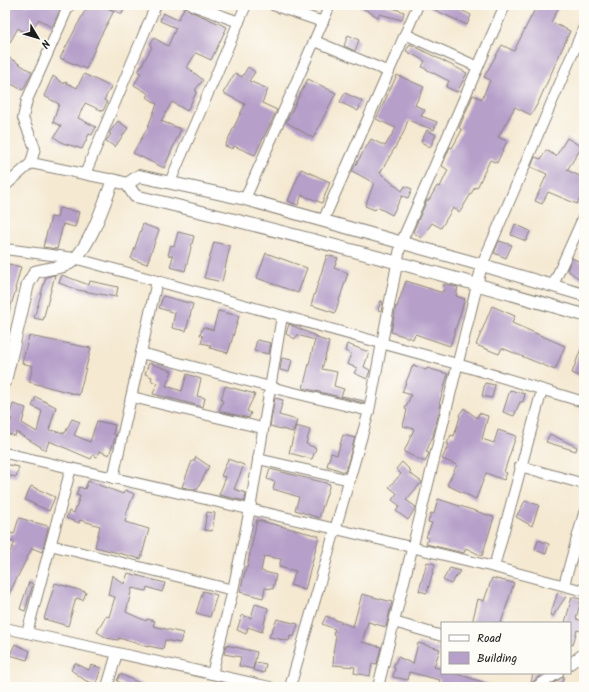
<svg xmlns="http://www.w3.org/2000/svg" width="589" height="692" font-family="Kalam,sans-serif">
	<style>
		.building { fill: #b69fc9 }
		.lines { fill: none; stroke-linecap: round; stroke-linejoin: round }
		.minor-casing { stroke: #888277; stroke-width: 12 }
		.tertiary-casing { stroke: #888277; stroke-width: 14 }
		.minor { stroke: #fff; stroke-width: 10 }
		.tertiary { stroke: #fff; stroke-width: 12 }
	</style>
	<rect width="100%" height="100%" fill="#fdfcf7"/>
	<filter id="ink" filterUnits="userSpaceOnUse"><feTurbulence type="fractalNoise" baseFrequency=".025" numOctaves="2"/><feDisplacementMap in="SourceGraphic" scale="8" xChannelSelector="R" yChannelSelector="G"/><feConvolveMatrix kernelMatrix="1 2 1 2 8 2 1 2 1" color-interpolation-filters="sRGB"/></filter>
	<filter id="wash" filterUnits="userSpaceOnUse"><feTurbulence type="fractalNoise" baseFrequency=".012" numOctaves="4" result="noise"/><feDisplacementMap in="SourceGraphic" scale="16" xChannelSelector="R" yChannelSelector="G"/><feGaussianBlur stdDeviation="0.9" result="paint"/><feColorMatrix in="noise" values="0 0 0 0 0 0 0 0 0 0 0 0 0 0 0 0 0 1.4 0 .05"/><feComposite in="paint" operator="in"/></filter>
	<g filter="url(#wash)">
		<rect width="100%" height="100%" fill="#f5e9d2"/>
		<g id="blocks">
			<!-- building -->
			<g class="building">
				<polygon points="5,5 62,5 52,28 39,19 28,35 18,28 5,51"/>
				<polygon points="88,5 100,5 114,11 100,37 86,69 60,58"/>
				<polygon points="101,5 126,5 122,14"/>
				<polygon points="357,5 384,5 404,12 402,20 380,14 378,17"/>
				<polygon points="424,5 461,5 459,9 471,15 467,25"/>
				<polygon points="537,5 560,5 551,22 570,31 538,103 531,115 515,107 498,137 507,141 497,163 490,160 477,188 475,187 460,212 453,208 441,228 432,223 421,238 413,232 427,200 429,200 437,186 440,187 448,170 442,166 450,147 452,148 462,130 459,128 473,95 482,99 490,80 484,77 502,45 514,51"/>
				<polygon points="185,6 190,11 227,27 211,60 196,53 187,67 203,80 195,90 197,91 187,111 172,102 161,121 181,129 164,168 133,153 147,129 157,104 147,97 149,94 134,85 141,73 138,72 152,47 150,45 154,38 168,46 176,28 160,21 163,13 178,20"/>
				<polygon points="348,35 359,40 355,51 344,46"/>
				<polygon points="410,44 467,73 457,92 446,87 449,81 422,67 425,61 406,51"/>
				<polygon points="5,55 32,72 23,90 5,81"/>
				<polygon points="248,67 255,72 249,81 268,89 262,103 277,110 255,155 234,146 233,149 225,146 245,104 223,93 235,73 242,77"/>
				<polygon points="84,74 111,87 104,100 107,102 103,111 85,103 78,118 96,127 92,135 89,134 82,149 63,143 54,137 61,126 53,122 59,104 44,96 53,76 64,84 65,82 77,88"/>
				<polygon points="397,75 424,87 415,105 425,110 421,116 437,122 434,130 408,120 403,134 380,173 402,191 405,186 412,189 408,198 402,196 392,215 377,207 375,210 365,206 374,183 352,171 371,139 385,146 396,128 376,119"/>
				<polygon points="308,79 336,93 313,138 286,122"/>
				<polygon points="345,93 362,101 358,111 340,102"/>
				<polygon points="118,121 128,128 115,147 106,141 111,134 109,133"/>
				<polygon points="427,130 436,135 430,147 421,142"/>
				<polygon points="567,138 582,147 567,170 584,178 584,190 577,204 548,192 542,204 535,201 547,174 531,167 535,157 541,159 546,150 556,156"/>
				<polygon points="301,169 330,182 322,203 302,195 298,205 288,201"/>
				<polygon points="59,208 79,212 75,227 63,224 57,249 43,247 51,217 57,218"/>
				<polygon points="143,224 159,230 147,264 131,259"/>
				<polygon points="515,224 530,231 526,241 511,235"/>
				<polygon points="178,232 194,236 185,271 170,267 173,256 168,255 171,245 174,246"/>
				<polygon points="499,241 512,245 506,258 494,253"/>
				<polygon points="214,242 230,246 222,282 204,278"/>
				<polygon points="266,253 307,268 298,293 257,278"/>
				<polygon points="327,255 338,258 334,268 348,273 335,313 311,305"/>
				<polygon points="572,258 584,264 584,282 567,270"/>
				<polygon points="5,263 21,267 15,289 16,289 7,319 5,319"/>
				<polygon points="55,275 43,320 34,318 46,277"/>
				<polygon points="62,275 89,285 90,281 118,287 116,297 78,290 59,283"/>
				<polygon points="406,281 440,292 443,292 444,284 458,287 456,296 465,299 450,346 415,334 413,339 391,332 396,306 397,307"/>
				<polygon points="163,296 193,304 186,331 172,328 175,313 159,308"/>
				<polygon points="381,301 383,302 381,311 378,310"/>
				<polygon points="492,306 515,316 512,323 565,346 555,370 502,348 499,354 476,345"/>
				<polygon points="218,311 239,316 228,353 210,348 211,345 201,343 203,336 200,335 203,327 213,330"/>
				<polygon points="289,324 318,337 317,338 329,342 322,369 337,372 334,386 344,389 341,396 364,401 364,403 303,388 315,340 297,335 295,339 286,334"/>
				<polygon points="29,336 91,348 79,395 29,382 33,366 22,363"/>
				<polygon points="257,340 271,343 269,354 254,351"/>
				<polygon points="583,343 584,343 584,378 572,373"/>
				<polygon points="347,344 369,352 364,367 370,370 367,379 354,373 357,368 347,364 351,354 345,351"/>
				<polygon points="282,358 292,360 289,372 280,370"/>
				<polygon points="149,363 172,371 166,386 182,391 187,374 201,379 197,396 205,398 203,407 153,394 157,383 151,381 152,377 145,374"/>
				<polygon points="413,365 426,370 427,368 448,374 439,404 441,404 433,436 426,452 429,453 425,462 404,452 414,429 403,426 407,410 405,409 411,395 402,392"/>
				<polygon points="485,383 495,385 492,398 482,396"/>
				<polygon points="225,386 255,394 247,411 251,413 249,418 219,411 223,401 221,400"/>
				<polygon points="510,390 525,394 523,402 520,402 514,416 503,412"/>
				<polygon points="36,397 56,407 49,430 65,433 72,419 80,422 74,435 90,442 97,421 115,425 113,434 116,435 109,455 99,451 97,457 93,455 91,459 49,441 46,450 16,432 15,436 6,433 12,419 9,418 13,404 26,408 22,423 37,432 42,411 32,406"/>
				<polygon points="275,398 283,400 279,415 297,420 293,432 270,426"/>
				<polygon points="464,408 477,418 479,413 488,416 482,439 494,443 498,430 516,436 504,472 507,473 504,480 486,473 476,499 447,485 457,465 442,459 449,444 447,444 451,435 454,436 460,417 459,415"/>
				<polygon points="296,426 310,430 306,444 316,448 312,459 289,453"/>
				<polygon points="550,434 577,447 576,451 546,442"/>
				<polygon points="343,435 355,438 345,472 327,466 331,453 337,455"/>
				<polygon points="196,457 209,466 197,490 182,487 192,461 194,461"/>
				<polygon points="228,459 244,465 234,489 246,493 245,501 219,495 226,477 221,476"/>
				<polygon points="402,462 411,471 409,473 422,482 406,500 416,507 408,520 396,511 400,506 392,500 397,493 389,487 401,474 396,469"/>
				<polygon points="5,464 19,467 16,477 5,475"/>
				<polygon points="270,469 330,484 319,518 295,510 299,497 273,489 275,482 267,479"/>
				<polygon points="88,481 123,494 125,490 134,494 126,514 127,515 125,522 149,529 141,559 95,547 100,526 80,520 79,523 66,518 69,511 74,513 80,496 76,495 79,487 85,489"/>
				<polygon points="31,486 55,497 49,511 25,500"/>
				<polygon points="438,499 494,517 482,556 466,548 464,553 426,544 429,538 426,537 432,523 428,522 431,513 434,514"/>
				<polygon points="525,501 539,505 532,526 516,517"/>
				<polygon points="207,512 215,513 212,531 204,530"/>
				<polygon points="19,518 48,526 48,529 42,552 32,548 5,602 5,570 7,563 5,562 15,542 6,541 10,533 14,534"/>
				<polygon points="257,520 319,536 305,590 290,585 296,571 279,567 281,559 264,556 261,571 276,575 273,589 265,588 263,598 240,592 246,567 247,568"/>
				<polygon points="538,540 549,544 546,554 535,550"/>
				<polygon points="427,562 435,564 427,593 419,591"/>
				<polygon points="450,568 460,571 451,584 443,580"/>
				<polygon points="128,573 165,583 162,592 147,587 146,591 132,588 126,612 146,621 147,619 155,621 153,626 183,633 180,643 165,640 163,649 148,646 148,647 119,638 118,640 107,638 97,632 106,616 109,617 115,597 108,595 112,575 124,584"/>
				<polygon points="492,578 514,583 501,623 472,623 478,599 484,601"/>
				<polygon points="29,582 33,584 25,611 20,609"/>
				<polygon points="55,583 86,592 83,600 76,598 68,626 44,619"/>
				<polygon points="203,591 217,595 210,617 196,613"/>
				<polygon points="558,592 567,595 553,616 550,615"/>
				<polygon points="362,594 392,602 386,627 368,622 362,642 381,647 377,664 372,663 370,676 354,673 355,667 333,665 334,653 333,653 336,636 333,634 335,629 322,624 326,616 353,627"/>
				<polygon points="572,597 581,599 576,619 583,621 581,631 577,630 573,645 570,644 570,623 565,623"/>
				<polygon points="255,604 268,608 262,632 248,627 246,634 237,630 242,615 251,618"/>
				<polygon points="277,619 298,624 294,637 290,636 289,641 269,637"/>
				<polygon points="418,643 440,649 434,667 442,669 441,673 454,673 492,685 492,687 438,687 440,680 409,672 408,680 393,677 395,668 393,667 398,657 413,664"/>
				<polygon points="15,644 30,651 27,660 10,655"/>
				<polygon points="226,645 257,652 253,669 239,666 241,657 224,654"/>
				<polygon points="255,662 266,664 264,673 253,670"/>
				<polygon points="75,663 89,670 91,665 101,668 96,684 86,681 71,670"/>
				<polygon points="533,673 541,673 540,677 531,683"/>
				<polygon points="120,674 148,687 128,687 117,681"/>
				<polygon points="564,676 561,687 553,687 554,683"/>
			</g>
		</g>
	</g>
	<g filter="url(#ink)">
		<use href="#blocks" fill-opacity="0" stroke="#888277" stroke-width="1"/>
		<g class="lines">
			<defs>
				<g id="minor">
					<polyline points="192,5 239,22"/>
					<polyline points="273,5 323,22"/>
					<polyline points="405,34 478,67"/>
					<polyline points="315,41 389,72"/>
					<polyline points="31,163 113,180"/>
					<polyline points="85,174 156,5"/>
					<polyline points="170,182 246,5"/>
					<polyline points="5,186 31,163 35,148 23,118 27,100 69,5"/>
					<polyline points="245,199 330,5"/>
					<polyline points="323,221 418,5"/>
					<polyline points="5,249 74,258 457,364 584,402"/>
					<polyline points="553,285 584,216"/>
					<polyline points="141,353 270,387 369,411"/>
					<polyline points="132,397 262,428"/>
					<polyline points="5,453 336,529 494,567 584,591"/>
					<polyline points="258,459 350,480"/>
					<polyline points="520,466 584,484"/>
					<polyline points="113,478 157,281"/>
					<polyline points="50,545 233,590"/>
					<polyline points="494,567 542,390"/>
					<polyline points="564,585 584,513"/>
					<polyline points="394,622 442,636"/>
					<polyline points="5,628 270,687"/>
					<polyline points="27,633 71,468"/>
					<polyline points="570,664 584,653"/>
					<polyline points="212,674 233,590 250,509 282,316"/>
					<polyline points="107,687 117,653"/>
					<polyline points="290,687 369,411 401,243 505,5"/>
					<polyline points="378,687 482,265 584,27"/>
					<polyline points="536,687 558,673"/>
				</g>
				<g id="tertiary">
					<polyline points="127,184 139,176 245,199 482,265 584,295"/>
					<path d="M5,381L28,284L35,272C44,269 59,268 66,265C87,257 105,201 113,180L127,184L135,196C286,231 435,272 584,315"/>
				</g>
			</defs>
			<!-- minor casing -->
			<use href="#minor" class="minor-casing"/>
			<!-- tertiary casing -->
			<use href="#tertiary" class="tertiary-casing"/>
			<!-- minor -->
			<use href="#minor" class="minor"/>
			<!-- tertiary -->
			<use href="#tertiary" class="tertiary"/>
		</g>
	</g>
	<!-- margin -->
	<rect width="589" height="692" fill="none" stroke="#fdfcf7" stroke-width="20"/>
	<!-- legend -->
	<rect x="441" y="622" width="130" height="52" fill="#fdfcf7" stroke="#a3a29f"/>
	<rect x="449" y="635" width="20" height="6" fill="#ffffff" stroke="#a3a29f"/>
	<text x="477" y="642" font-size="12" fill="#1c1c1c">Road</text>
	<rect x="449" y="652" width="20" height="12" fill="#b69fc9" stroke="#a3a29f"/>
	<text x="477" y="662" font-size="12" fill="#1c1c1c">Building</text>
	<!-- north arrow -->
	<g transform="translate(38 38) rotate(128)" stroke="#fdfcf7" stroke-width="3" paint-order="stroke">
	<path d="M0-3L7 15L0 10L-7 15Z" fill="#1c1c1c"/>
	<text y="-6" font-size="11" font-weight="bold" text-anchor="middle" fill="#1c1c1c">N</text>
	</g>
</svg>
